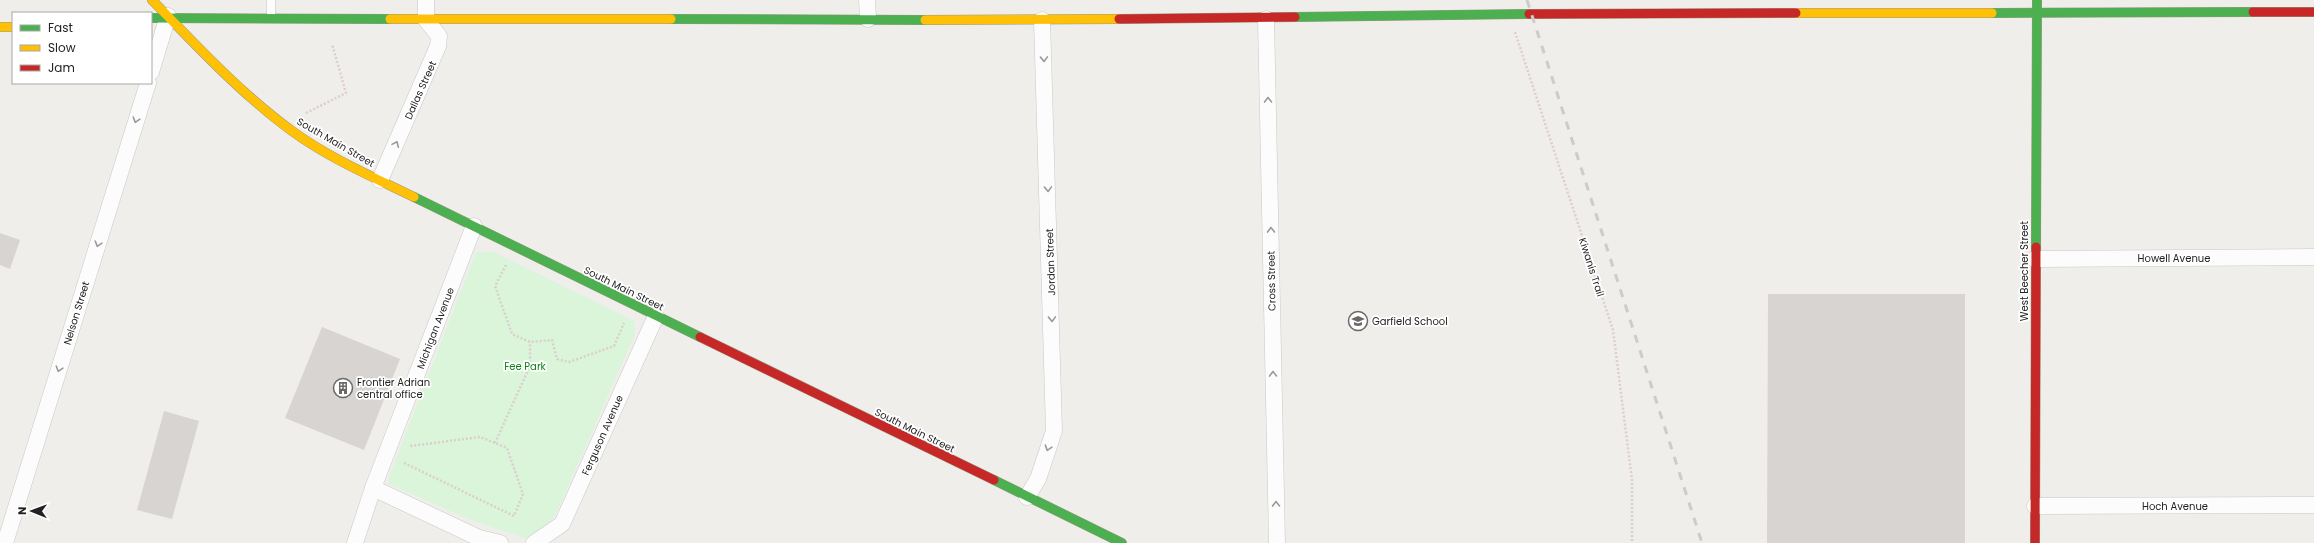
<svg xmlns="http://www.w3.org/2000/svg" width="2314" height="543" font-family="Poppins,sans-serif">
	<style>
		.park { fill: #daf5da }
		.building { fill: #d7d4d2 }
		.lines { fill: none; stroke-linecap: round; stroke-linejoin: round }
		.lane-casing { stroke: #c9c8c7; stroke-width: 9 }
		.street-casing { stroke: #c9c8c7; stroke-width: 17 }
		.fast-casing { stroke: #999a82; stroke-width: 10 }
		.slow-casing { stroke: #999a82; stroke-width: 10 }
		.jam-casing { stroke: #999a82; stroke-width: 10 }
		.path { stroke: #dccecd; stroke-width: 2.5; stroke-dasharray: 2 2; stroke-linecap: butt }
		.lane { stroke: #fdfcfc; stroke-width: 8 }
		.street { stroke: #fdfcfc; stroke-width: 16 }
		.fast { stroke: #4caf50; stroke-width: 9 }
		.slow { stroke: #ffc107; stroke-width: 9 }
		.jam { stroke: #c62828; stroke-width: 9 }
		.rail { stroke: #ccc; stroke-width: 3; stroke-dasharray: 8 8; stroke-linecap: butt }
		.oneway { stroke: #9a9a9a }
		.labels { text-anchor: middle; stroke-width: 3.5; stroke-linejoin: round; paint-order: stroke }
		.street-label { font-size: 10px; fill: #222; stroke: #fff }
		.poi-label { font-size: 10px; fill: #222; stroke: #fff; text-anchor: start }
		.park-label { font-size: 10px; fill: #0c8416; stroke: #fff }
	</style>
	<rect width="100%" height="100%" fill="#f0eeeb"/>
	<!-- park -->
	<polygon class="park" points="476,252 494,252 634,321 635,334 558,509 548,527 527,539 473,521 389,484 389,477"/>
	<!-- building -->
	<g class="building">
		<polygon points="0,233 20,240 10,269 0,265"/>
		<polygon points="1768,294 1965,294 1965,543 1767,543"/>
		<polygon points="322,327 400,359 364,450 285,418"/>
		<polygon points="164,411 199,421 172,519 137,510"/>
	</g>
	<g class="lines">
		<defs>
			<polyline id="lane" points="271,17 271,0"/>
			<g id="street">
				<polyline points="867,0 868,19"/>
				<polyline points="1266,19 1277,543"/>
				<polyline points="151,72 168,16"/>
				<polyline points="380,180 438,46 439,36 426,20 426,0"/>
				<polyline points="2035,259 2314,257"/>
				<polyline points="373,488 479,538 500,543"/>
				<polyline points="1027,497 1038,479 1054,431 1042,20"/>
				<polyline points="2035,506 2314,505"/>
				<polyline points="5,543 148,83"/>
				<polyline points="355,543 373,488 474,226"/>
				<polyline points="534,543 562,524 656,316"/>
			</g>
			<g id="fast">
				<polyline points="1992,13 2253,12"/>
				<polyline points="1295,17 1529,14"/>
				<polyline points="151,18 390,19"/>
				<polyline points="671,19 925,20"/>
				<polyline points="414,197 700,337"/>
				<polyline points="2036,247 2037,0"/>
				<polyline points="994,480 1122,543"/>
			</g>
			<g id="slow">
				<path d="M152,0C196,45 240,93 292,131C329,158 373,177 414,197"/>
				<polyline points="1796,13 1992,13"/>
				<polyline points="390,19 671,19"/>
				<polyline points="925,20 1119,19"/>
				<polyline points="0,27 13,27"/>
			</g>
			<g id="jam">
				<polyline points="2253,12 2314,12"/>
				<polyline points="1529,14 1796,13"/>
				<polyline points="1119,19 1295,17"/>
				<polyline points="700,337 994,480"/>
				<polyline points="2035,543 2036,247"/>
			</g>
		</defs>
		<!-- lane casing -->
		<use href="#lane" class="lane-casing"/>
		<!-- street casing -->
		<use href="#street" class="street-casing"/>
		<!-- fast casing -->
		<use href="#fast" class="fast-casing"/>
		<!-- slow casing -->
		<use href="#slow" class="slow-casing"/>
		<!-- jam casing -->
		<use href="#jam" class="jam-casing"/>
		<!-- path -->
		<g class="path">
			<polyline points="1515,32 1613,330 1632,480 1632,543"/>
			<polyline points="306,113 346,93 332,44"/>
			<polyline points="506,265 495,286 512,334 530,342 552,340 557,359 569,362 614,346 624,323"/>
			<polyline points="495,443 530,366 530,342"/>
			<polyline points="404,463 514,516 523,494 507,448 480,437 410,446"/>
		</g>
		<!-- lane -->
		<use href="#lane" class="lane"/>
		<!-- street -->
		<use href="#street" class="street"/>
		<!-- fast -->
		<use href="#fast" class="fast"/>
		<!-- slow -->
		<use href="#slow" class="slow"/>
		<!-- jam -->
		<use href="#jam" class="jam"/>
		<!-- rail -->
		<polyline class="rail" points="1527,0 1702,543"/>
	</g>
	<!-- one-way arrows -->
	<defs><path id="oneway-chevron" d="M-2-3.5L2.5 0L-2 3.5" fill="none" stroke-width="1.6" stroke-linecap="round" stroke-linejoin="round"/></defs>
	<g class="oneway">
		<use href="#oneway-chevron" transform="translate(1044 59) rotate(88)"/>
		<use href="#oneway-chevron" transform="translate(1268 100) rotate(-91)"/>
		<use href="#oneway-chevron" transform="translate(136 120) rotate(107)"/>
		<use href="#oneway-chevron" transform="translate(396 144) rotate(-66)"/>
		<use href="#oneway-chevron" transform="translate(1048 189) rotate(88)"/>
		<use href="#oneway-chevron" transform="translate(1271 230) rotate(-91)"/>
		<use href="#oneway-chevron" transform="translate(98 244) rotate(107)"/>
		<use href="#oneway-chevron" transform="translate(1052 319) rotate(88)"/>
		<use href="#oneway-chevron" transform="translate(59 369) rotate(107)"/>
		<use href="#oneway-chevron" transform="translate(1273 374) rotate(-91)"/>
		<use href="#oneway-chevron" transform="translate(1048 448) rotate(108)"/>
		<use href="#oneway-chevron" transform="translate(1276 504) rotate(-91)"/>
	</g>
	<!-- icons -->
	<defs>
		<symbol id="school-ring" viewBox="-11 -11 22 22"><circle r="9.5" fill="#fff" stroke="#6a6968" stroke-width="1.5"/><path d="M0-5L7-2L0 1L-7-2ZM-4 1L0 2.5L4 1V4Q0 6-4 4Z" fill="#6a6968"/></symbol>
		<symbol id="building-ring" viewBox="-11 -11 22 22"><circle r="9.5" fill="#fff" stroke="#6a6968" stroke-width="1.5"/><path d="M-4-6H4V6H1V3H-1V6H-4ZM-2.5-4.3h1.7v1.8h-1.7ZM.8-4.3h1.7v1.8H.8ZM-2.5-1h1.7V.8h-1.7ZM.8-1h1.7V.8H.8Z" fill="#6a6968"/></symbol>
	</defs>
	<g fill-rule="evenodd">
		<use href="#school-ring" x="1347" y="310" width="22" height="22"/>
		<use href="#building-ring" x="332" y="377" width="22" height="22"/>
	</g>
	<g class="labels">
		<!-- street labels -->
		<g class="street-label">
			<text transform="translate(420 90) rotate(-66)" y="4">Dallas Street</text>
			<text transform="translate(336 142) rotate(30)" y="4">South Main Street</text>
			<text x="2174" y="262">Howell Avenue</text>
			<text transform="translate(1050 262) rotate(-92)" y="4">Jordan Street</text>
			<text transform="translate(1592 267) rotate(72)" y="4">Kiwanis Trail</text>
			<text transform="translate(2024 271) rotate(-90)" y="4">West Beecher Street</text>
			<text transform="translate(1271 281) rotate(-91)" y="4">Cross Street</text>
			<text transform="translate(624 288) rotate(26)" y="4">South Main Street</text>
			<text transform="translate(76 313) rotate(-73)" y="4">Nelson Street</text>
			<text transform="translate(435 328) rotate(-69)" y="4">Michigan Avenue</text>
			<text transform="translate(915 430) rotate(26)" y="4">South Main Street</text>
			<text transform="translate(602 435) rotate(-66)" y="4">Ferguson Avenue</text>
			<text x="2175" y="510">Hoch Avenue</text>
		</g>
		<!-- poi labels -->
		<g class="poi-label">
			<text x="1372" y="325">Garfield School</text>
			<text x="357" y="386">Frontier Adrian<tspan x="357" dy="12">central office</tspan></text>
		</g>
		<!-- park labels -->
		<g class="park-label">
			<text x="525" y="370">Fee Park</text>
		</g>
	</g>
	<!-- legend -->
	<rect x="12" y="12" width="140" height="72" fill="#ffffff" stroke="#a7a7a7"/>
	<rect x="20" y="25" width="20" height="6" fill="#4caf50" stroke="#a7a7a7"/>
	<text x="48" y="32" font-size="12" fill="#222222">Fast</text>
	<rect x="20" y="45" width="20" height="6" fill="#ffc107" stroke="#a7a7a7"/>
	<text x="48" y="52" font-size="12" fill="#222222">Slow</text>
	<rect x="20" y="65" width="20" height="6" fill="#c62828" stroke="#a7a7a7"/>
	<text x="48" y="72" font-size="12" fill="#222222">Jam</text>
	<!-- north arrow -->
	<g transform="translate(32 511) rotate(271)" stroke="#ffffff" stroke-width="3" paint-order="stroke">
	<path d="M0-3L7 15L0 10L-7 15Z" fill="#222222"/>
	<text y="-6" font-size="11" font-weight="bold" text-anchor="middle" fill="#222222">N</text>
	</g>
</svg>
